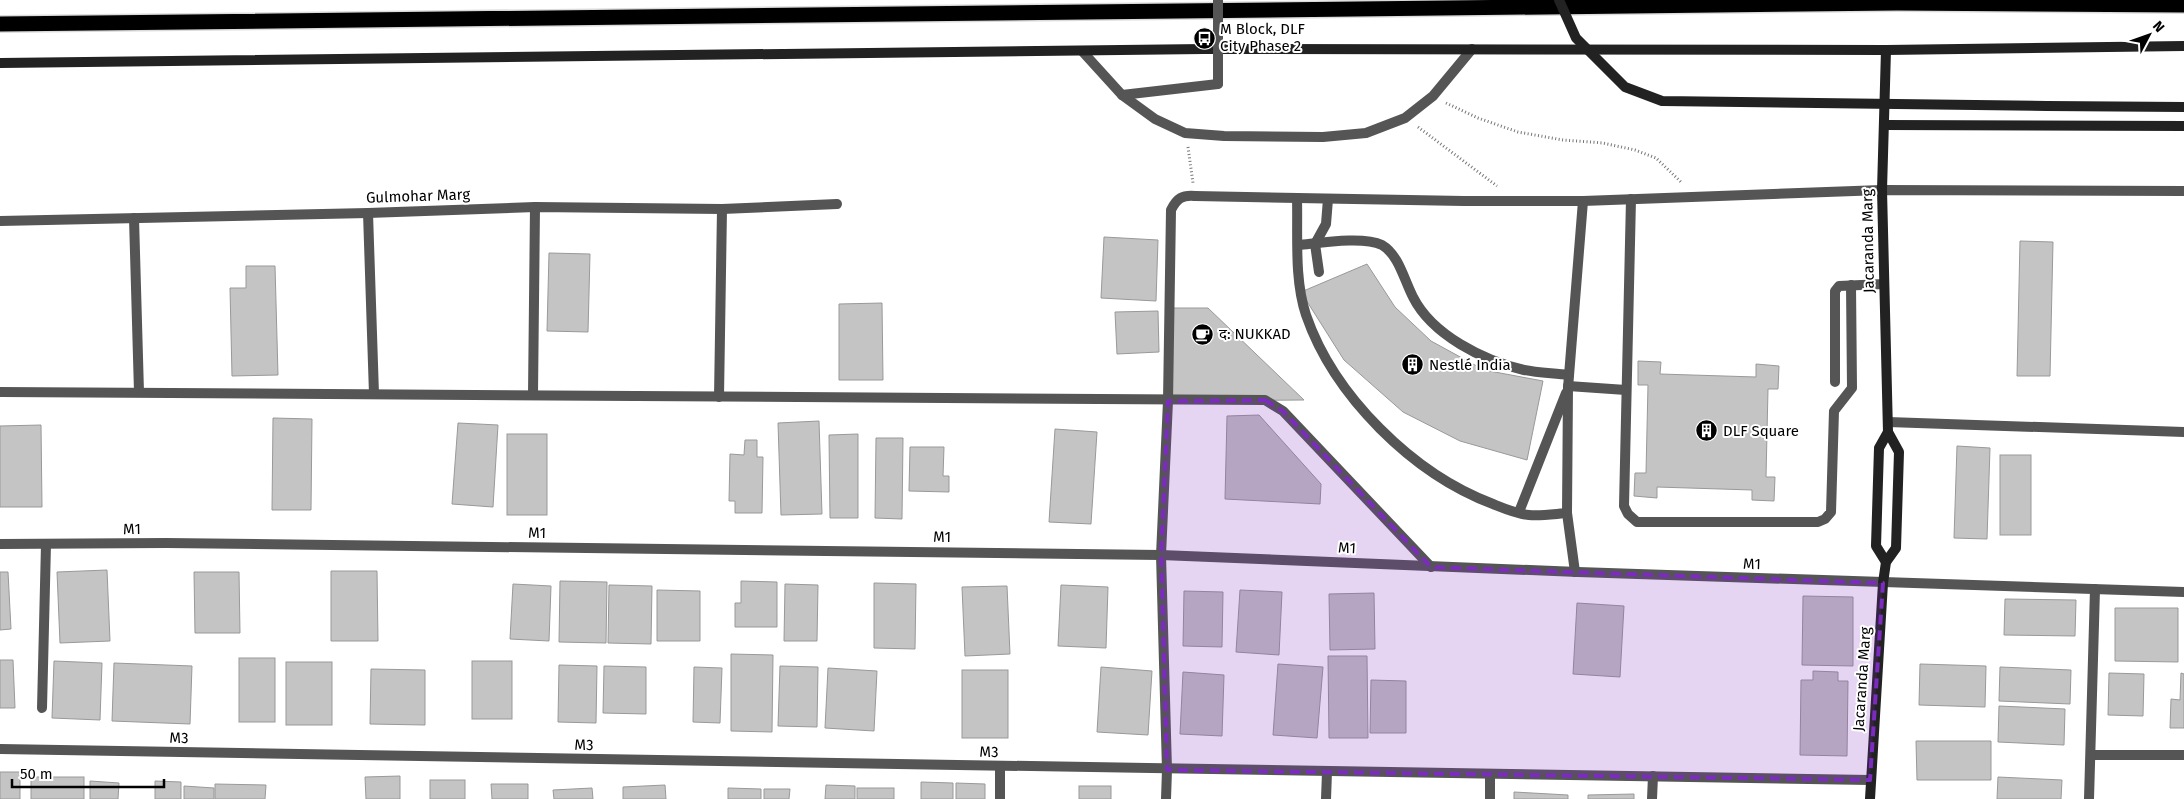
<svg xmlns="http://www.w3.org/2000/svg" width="2184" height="799" font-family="'Fira Sans','Noto Sans Devanagari',sans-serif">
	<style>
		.building { fill: #c4c4c4; stroke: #999 }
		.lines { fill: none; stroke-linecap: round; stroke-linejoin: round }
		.highway-casing { stroke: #dbdbdb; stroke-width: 18 }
		.path { stroke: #777; stroke-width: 3; stroke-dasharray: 1 2.5; stroke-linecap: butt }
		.lane { stroke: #555; stroke-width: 10 }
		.street { stroke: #555; stroke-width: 10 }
		.secondary { stroke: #222; stroke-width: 10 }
		.highway { stroke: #000; stroke-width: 15 }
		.street-bridge { stroke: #555; stroke-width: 10 }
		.secondary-bridge { stroke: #222; stroke-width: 10 }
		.marked { fill: #7b2cbf; fill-opacity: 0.2; stroke: #7b2cbf; stroke-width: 4; stroke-dasharray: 10 6; stroke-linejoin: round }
		.labels { text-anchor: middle; stroke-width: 4; stroke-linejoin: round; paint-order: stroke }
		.poi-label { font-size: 15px; fill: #000; stroke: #fff; text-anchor: start }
		.street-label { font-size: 15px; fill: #000; stroke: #fff }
	</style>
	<rect width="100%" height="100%" fill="#fff"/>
	<!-- building -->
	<g class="building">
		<polygon points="1104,237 1158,240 1156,301 1101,298"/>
		<polygon points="2020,241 2053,242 2050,376 2017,376"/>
		<polygon points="549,253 590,254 588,332 547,331"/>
		<polygon points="1367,264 1395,307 1431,341 1484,370 1543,381 1527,460 1460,441 1403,412 1344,360 1301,292"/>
		<polygon points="246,266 275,266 278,375 232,376 230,288 246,288"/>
		<polygon points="882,303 883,380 839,380 839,304"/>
		<polygon points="1172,308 1208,308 1304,400 1168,401"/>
		<polygon points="1158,311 1159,352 1117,354 1115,312"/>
		<polygon points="1638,361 1661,362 1660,374 1756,377 1756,364 1779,366 1778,389 1768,389 1766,477 1775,477 1774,501 1752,500 1752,490 1657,487 1657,498 1634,496 1635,473 1646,473 1648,385 1638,385"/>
		<polygon points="1259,415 1321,484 1320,504 1225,499 1227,416"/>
		<polygon points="273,418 312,419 311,510 272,510"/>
		<polygon points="819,421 822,514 781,515 778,423"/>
		<polygon points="458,423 498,425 493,507 452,504"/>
		<polygon points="41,425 42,507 0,507 0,426"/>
		<polygon points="1055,429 1097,432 1091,524 1049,522"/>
		<rect x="507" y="434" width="40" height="81"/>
		<polygon points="858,434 858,518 830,518 829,435"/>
		<polygon points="876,438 903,438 902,519 875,518"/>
		<polygon points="745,440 757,440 757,457 763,457 762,513 735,513 735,501 729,501 730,454 744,455"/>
		<polygon points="1957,446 1990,448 1987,539 1954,538"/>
		<polygon points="910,447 944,447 943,476 949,476 949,492 909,491"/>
		<rect x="2000" y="455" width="31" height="80"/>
		<polygon points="107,570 110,641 60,643 57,572"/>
		<polygon points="331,571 377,571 378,641 331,641"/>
		<polygon points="0,572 8,572 11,629 0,630"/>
		<polygon points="194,572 239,572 240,633 195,633"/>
		<polygon points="560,581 607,582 606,643 559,642"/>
		<polygon points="741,581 777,582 777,627 735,627 735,603 741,603"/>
		<polygon points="874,583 916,584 915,649 874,648"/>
		<polygon points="513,584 551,586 549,641 510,639"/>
		<polygon points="785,584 818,585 817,641 784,641"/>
		<polygon points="609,585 652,586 651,644 608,643"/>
		<polygon points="1061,585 1108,587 1106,648 1058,646"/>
		<polygon points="1007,586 1010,654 965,656 962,587"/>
		<polygon points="657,590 700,591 700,641 657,641"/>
		<polygon points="1240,590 1282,592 1279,655 1236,652"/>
		<polygon points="1184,591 1223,592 1222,647 1183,646"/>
		<polygon points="1374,593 1375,649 1330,650 1329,594"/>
		<polygon points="1803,596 1853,597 1853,666 1802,665"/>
		<polygon points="2005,599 2076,600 2075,636 2004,635"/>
		<polygon points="1577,603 1624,606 1620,677 1573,674"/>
		<polygon points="2115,608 2178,608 2178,662 2115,661"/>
		<polygon points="731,654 773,655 772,732 731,731"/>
		<polygon points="1328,656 1367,656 1368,738 1329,738"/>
		<rect x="239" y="658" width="36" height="64"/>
		<polygon points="0,660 13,660 15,708 0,708"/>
		<polygon points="54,661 102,663 100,720 52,718"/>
		<rect x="472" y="661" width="40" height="58"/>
		<rect x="286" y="662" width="46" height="63"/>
		<polygon points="114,663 192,666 190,724 112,721"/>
		<polygon points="1278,664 1323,667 1317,738 1273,735"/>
		<polygon points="1920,664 1986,666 1985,707 1919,705"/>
		<polygon points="559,665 597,666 596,723 558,722"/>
		<polygon points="604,666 646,667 646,714 603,713"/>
		<polygon points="780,666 818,667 817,727 778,726"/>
		<polygon points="694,667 722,668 720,723 693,722"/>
		<polygon points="1101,667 1152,671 1148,735 1097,732"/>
		<polygon points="2000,667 2071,670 2070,704 1999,701"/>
		<polygon points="828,668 877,671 874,731 825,728"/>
		<polygon points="371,669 425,670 425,725 370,724"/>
		<rect x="962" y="670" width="46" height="68"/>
		<polygon points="1813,671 1838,672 1838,681 1848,681 1847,756 1800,755 1801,680 1813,680"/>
		<polygon points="1183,672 1224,675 1222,736 1180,734"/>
		<polygon points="2109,673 2144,674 2143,716 2108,715"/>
		<polygon points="2181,673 2184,674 2184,728 2170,728 2171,699 2180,700"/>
		<polygon points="1371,680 1406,681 1406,733 1370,733"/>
		<polygon points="1999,706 2065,709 2064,745 1998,742"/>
		<polygon points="1916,741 1991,741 1991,780 1917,780"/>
		<rect x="0" y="772" width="20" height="27"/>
		<polygon points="400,776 400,799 366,799 365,777"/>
		<rect x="31" y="777" width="53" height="22"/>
		<polygon points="1998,777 2062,780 2061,799 1997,799"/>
		<rect x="430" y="780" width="35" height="19"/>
		<polygon points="90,781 119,783 118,799 90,799"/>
		<polygon points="155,781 181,782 181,799 155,799"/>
		<polygon points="921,782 953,783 953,799 921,799"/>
		<polygon points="956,783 985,784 985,799 956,799"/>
		<polygon points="215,784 266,785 265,799 215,799"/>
		<polygon points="491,784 528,784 528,799 492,799"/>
		<polygon points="665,785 666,799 623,799 623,787"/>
		<polygon points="826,785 855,786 855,799 825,799"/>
		<polygon points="184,786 214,788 214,799 184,799"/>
		<rect x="1079" y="786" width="32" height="13"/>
		<polygon points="592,788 593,799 554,799 553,790"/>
		<polygon points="728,788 761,789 761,799 728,799"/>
		<rect x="857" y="788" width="37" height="11"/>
		<polygon points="764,789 790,789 789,799 764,799"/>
		<polygon points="1514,792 1568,795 1568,799 1514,799"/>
		<polygon points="1634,794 1634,799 1588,799 1588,795"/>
	</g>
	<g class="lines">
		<defs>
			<polyline id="highway" points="0,24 1897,3 2184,5"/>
		</defs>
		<!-- highway casing -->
		<use href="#highway" class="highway-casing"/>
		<!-- path -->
		<g class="path">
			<polyline points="1446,103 1478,118 1518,132 1563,140 1603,143 1635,150 1656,158 1681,182"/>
			<polyline points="1418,127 1497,186"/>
			<polyline points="1188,147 1193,183"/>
		</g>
		<!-- lane -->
		<g class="lane">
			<polyline points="1082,51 1122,95 1155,119 1185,133 1224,136 1323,137 1366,133 1405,118 1433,96 1472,49"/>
			<polyline points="1195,196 1464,201 1583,201 1882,190 2184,191"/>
			<path d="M1297,198C1298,235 1294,279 1306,315C1334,396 1413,474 1493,504C1503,508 1517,514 1529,515C1541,516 1554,514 1567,513L1568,388L1583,201"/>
			<polyline points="1631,199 1624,506 1628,514 1637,522 1818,522 1825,519 1831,512 1834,411 1852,388 1851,285"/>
			<path d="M1299,245C1320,243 1363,236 1382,245C1399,255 1404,280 1413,297C1432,335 1484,361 1524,370C1538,373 1554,373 1569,375"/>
			<polyline points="1319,272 1315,244 1326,224 1328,199"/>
			<polyline points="1835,382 1835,291 1839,286 1884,284"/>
			<polyline points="1568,386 1626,390"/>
			<polyline points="1888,422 2184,432"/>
			<polyline points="1519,512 1566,393"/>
			<polyline points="1567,513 1575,572"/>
		</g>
		<!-- street -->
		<g class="street">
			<polyline points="1122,95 1218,84"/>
			<polyline points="368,213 374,394"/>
			<polyline points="134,218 139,392"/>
			<polyline points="0,221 368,213 535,207 722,209 837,204"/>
			<polyline points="0,392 1265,400 1283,411 1431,567"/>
			<polyline points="533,395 535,207"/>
			<polyline points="719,397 722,209"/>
			<polyline points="0,544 166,543 1161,555 1578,572 2184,592"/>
			<polyline points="42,708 46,544"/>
			<polyline points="0,749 1870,780"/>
			<polyline points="2091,755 2184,755"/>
			<polyline points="1000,799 1000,767"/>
			<path d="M1166,799L1167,770L1161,555L1168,401L1171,210C1177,198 1182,195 1195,196"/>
			<polyline points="1326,799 1327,772"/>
			<polyline points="1490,799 1490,774"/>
			<polyline points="1652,799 1653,776"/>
			<polyline points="2089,799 2095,589"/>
		</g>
		<!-- secondary -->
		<g class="secondary">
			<polyline points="0,63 1204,49 1886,50 2184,46"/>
			<polyline points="2047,106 2184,107"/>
			<polyline points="1884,125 2184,126"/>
			<polyline points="1886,562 1876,546 1879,448 1888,432"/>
			<polyline points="1870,799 1883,583 1886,562 1896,548 1899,452 1888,432 1882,190 1886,50"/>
		</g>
		<!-- highway -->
		<use href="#highway" class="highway"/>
		<!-- street-bridge -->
		<polyline class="street-bridge" points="1218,0 1218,84"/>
		<!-- secondary-bridge -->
		<polyline class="secondary-bridge" points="1559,0 1576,38 1625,87 1662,101 2047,106"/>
	</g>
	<!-- marked area -->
	<path class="marked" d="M1265,400L1283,411L1431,567L1883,583L1870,780L1167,770L1161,555L1168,401Z"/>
	<!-- icons -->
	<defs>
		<symbol id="bus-disc" viewBox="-11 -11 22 22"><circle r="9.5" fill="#000" stroke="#fff"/><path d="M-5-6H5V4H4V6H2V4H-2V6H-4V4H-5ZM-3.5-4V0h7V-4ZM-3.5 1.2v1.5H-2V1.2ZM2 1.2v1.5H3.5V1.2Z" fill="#fff"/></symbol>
		<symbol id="cafe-disc" viewBox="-11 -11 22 22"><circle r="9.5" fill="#000" stroke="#fff"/><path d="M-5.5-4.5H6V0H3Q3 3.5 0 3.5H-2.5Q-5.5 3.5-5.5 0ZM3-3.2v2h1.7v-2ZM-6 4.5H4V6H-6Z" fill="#fff"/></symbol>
		<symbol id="building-disc" viewBox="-11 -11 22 22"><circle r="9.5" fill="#000" stroke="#fff"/><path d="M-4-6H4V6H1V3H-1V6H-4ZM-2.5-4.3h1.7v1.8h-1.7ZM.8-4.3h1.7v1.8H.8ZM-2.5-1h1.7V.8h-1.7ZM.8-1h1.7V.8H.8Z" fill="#fff"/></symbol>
	</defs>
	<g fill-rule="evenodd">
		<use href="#bus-disc" x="1192" y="26" width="25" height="25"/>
		<use href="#cafe-disc" x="1190" y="322" width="25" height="25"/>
		<use href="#building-disc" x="1400" y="352" width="25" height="25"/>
		<use href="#building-disc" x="1694" y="418" width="25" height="25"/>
	</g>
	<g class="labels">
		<!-- poi labels -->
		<g class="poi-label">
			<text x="1220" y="34">M Block, DLF<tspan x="1220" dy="17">City Phase 2</tspan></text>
			<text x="1219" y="339">द: NUKKAD</text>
			<text x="1429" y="370">Nestlé India</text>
			<text x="1723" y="436">DLF Square</text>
		</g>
		<!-- street labels -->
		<g class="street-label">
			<text transform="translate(418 196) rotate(-2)" y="5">Gulmohar Marg</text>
			<text transform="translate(1868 241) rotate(-91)" y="5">Jacaranda Marg</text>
			<text transform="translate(132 529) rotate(-1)" y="5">M1</text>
			<text transform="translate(537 533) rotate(1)" y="5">M1</text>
			<text transform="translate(942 537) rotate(1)" y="5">M1</text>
			<text transform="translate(1347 548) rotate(3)" y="5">M1</text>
			<text transform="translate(1752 564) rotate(2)" y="5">M1</text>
			<text transform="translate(1862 679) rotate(-86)" y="5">Jacaranda Marg</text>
			<text transform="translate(179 738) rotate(1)" y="5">M3</text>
			<text transform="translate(584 745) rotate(1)" y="5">M3</text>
			<text transform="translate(989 752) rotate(1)" y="5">M3</text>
		</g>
	</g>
	<!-- north arrow -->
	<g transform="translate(2149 35) rotate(49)" stroke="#ffffff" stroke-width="4" paint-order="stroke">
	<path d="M0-4L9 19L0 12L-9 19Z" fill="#000000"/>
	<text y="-8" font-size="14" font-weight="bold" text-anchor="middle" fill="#000000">N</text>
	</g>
	<!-- scale -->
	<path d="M12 779v8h152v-8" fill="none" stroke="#000000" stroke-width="2.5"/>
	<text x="20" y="779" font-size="15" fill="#000000" stroke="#ffffff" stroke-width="4" paint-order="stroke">50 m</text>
</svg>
